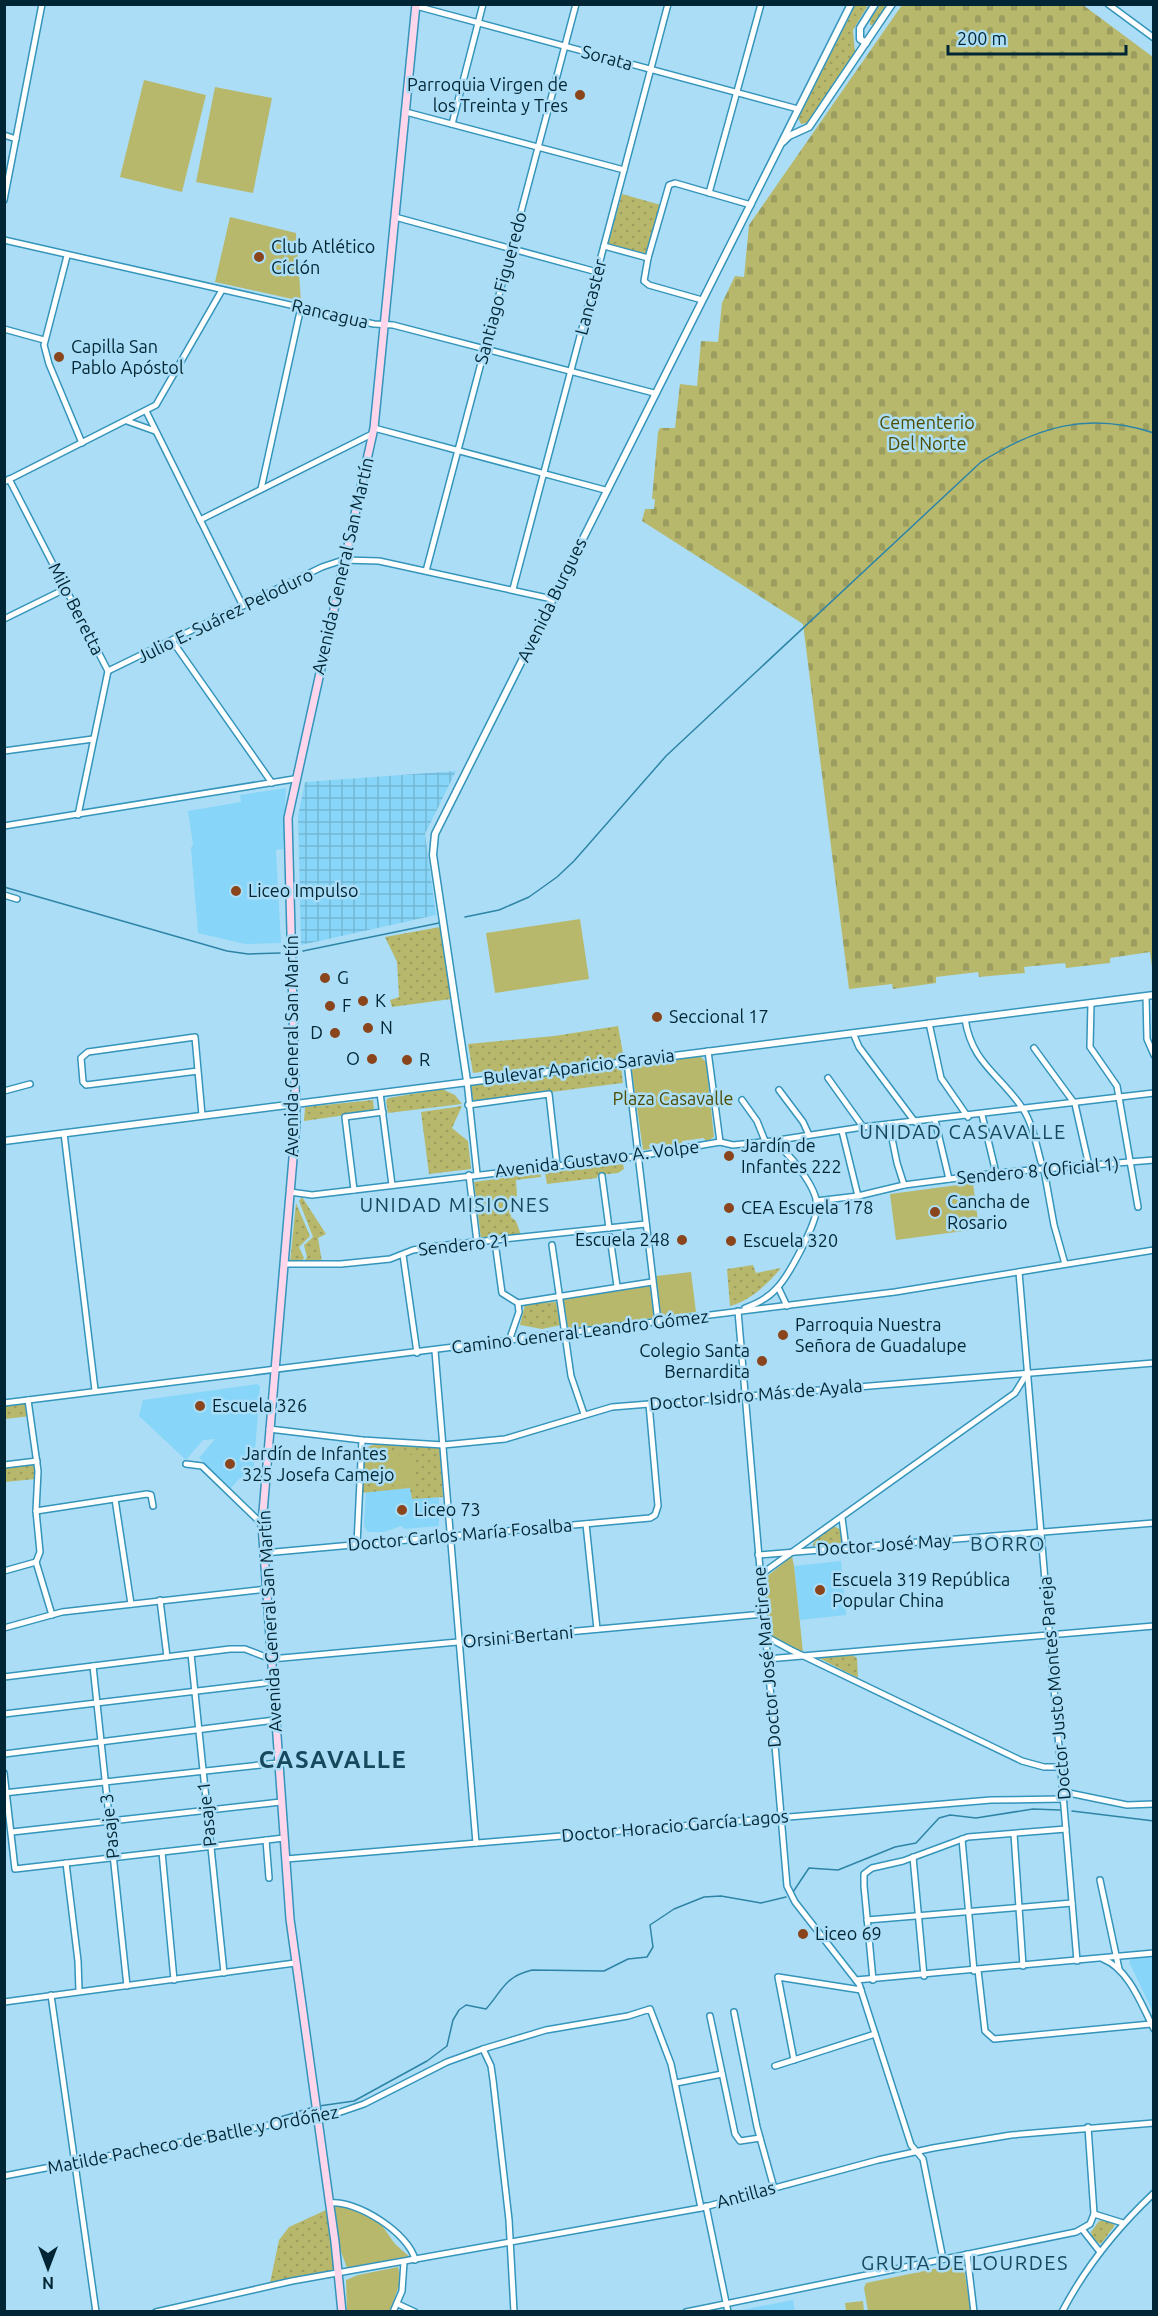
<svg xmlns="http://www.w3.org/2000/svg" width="1158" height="2316" font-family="Ubuntu,sans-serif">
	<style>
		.built { fill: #87d5f8 }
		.industrial { fill: url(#industrial-grid) }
		.grass { fill: url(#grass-dots) }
		.cemetery { fill: url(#cemetery-stones) }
		.green { fill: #b8b86d }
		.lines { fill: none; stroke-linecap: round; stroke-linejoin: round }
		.stream { stroke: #2e84a6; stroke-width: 1.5 }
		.minor-casing { stroke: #3494ba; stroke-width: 8 }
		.tertiary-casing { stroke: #3494ba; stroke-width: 9 }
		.secondary-casing { stroke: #3494ba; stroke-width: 10 }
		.minor { stroke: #fff; stroke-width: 5 }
		.tertiary { stroke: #fff; stroke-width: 6 }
		.secondary { stroke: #fed6ec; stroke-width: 7 }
		.poi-dot { fill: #8a451c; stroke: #abdef6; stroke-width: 2 }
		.labels { text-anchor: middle; stroke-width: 5; stroke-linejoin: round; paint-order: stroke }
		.street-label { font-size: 18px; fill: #002635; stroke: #abdef6 }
		.poi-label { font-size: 18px; fill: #002635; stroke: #abdef6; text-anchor: start }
		.park-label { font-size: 18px; fill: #4e4d03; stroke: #abdef6 }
		.neighbourhood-label { font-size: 20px; letter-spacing: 1.5px; fill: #16495d; stroke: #abdef6 }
		.district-label { font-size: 24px; font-weight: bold; letter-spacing: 1.5px; fill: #16495d; stroke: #abdef6 }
	</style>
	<defs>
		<pattern id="industrial-grid" width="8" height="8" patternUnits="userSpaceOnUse" patternTransform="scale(1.5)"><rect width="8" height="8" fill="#87d5f8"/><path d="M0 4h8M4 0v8" fill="none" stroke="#73b7d5"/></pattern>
		<pattern id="grass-dots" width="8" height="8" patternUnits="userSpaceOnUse" patternTransform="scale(1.5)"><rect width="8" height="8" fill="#b8b86d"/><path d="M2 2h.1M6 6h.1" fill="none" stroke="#9c9e5f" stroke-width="1.8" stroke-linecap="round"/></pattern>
		<pattern id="cemetery-stones" width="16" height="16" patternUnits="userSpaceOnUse" patternTransform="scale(1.5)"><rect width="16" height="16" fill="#b8b86d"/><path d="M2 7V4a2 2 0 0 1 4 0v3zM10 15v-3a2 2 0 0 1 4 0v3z" fill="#9c9e5f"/></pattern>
	</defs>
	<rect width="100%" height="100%" fill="#abdef6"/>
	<!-- built -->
	<g class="built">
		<polygon points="286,788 283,849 276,850 281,943 245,944 198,933 191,848 193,844 188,811 241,802 240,795"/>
		<polygon points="257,1384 260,1386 253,1478 240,1478 231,1488 199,1458 215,1439 203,1440 186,1460 139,1416 143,1400"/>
		<polygon points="411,1488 412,1499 439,1497 439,1526 404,1529 401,1526 384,1532 368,1532 364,1526 366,1492"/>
		<polygon points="841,1561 846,1615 800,1620 794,1566"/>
		<polygon points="1153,1955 1153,2012 1129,1962 1133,1957"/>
		<polygon points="793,2300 795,2311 741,2311 741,2310"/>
	</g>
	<!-- industrial -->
	<polygon class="industrial" points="456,771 425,834 436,915 301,945 298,816 305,782"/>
	<!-- grass -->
	<g class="grass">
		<polygon points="856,4 866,5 867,7 853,30 855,53 807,123 801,124 798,118"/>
		<polygon points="880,5 889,5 874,25 870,25 870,19"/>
		<polygon points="622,194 661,205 647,254 608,244"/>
		<polygon points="440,927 451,999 392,1007 390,1000 399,997 397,962 385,937"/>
		<polygon points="618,1026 624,1059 493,1074 488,1071 473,1073 468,1044 554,1036"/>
		<polygon points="621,1066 623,1083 473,1102 471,1085"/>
		<polygon points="442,1089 455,1095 462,1104 388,1113 386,1101 388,1098"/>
		<polygon points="373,1100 374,1111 304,1121 305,1107"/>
		<polygon points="462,1106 452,1128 468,1141 471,1169 429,1174 421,1112"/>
		<polygon points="623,1164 624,1169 618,1173 598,1175 597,1178 547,1184 545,1173"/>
		<polygon points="540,1173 541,1177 516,1180 517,1196 509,1198 511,1217 516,1221 521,1235 481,1239 474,1182"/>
		<polygon points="302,1197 326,1234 318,1238 322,1262 303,1263 307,1257 304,1245 313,1237 299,1201"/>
		<polygon points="296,1203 310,1236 299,1247 304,1258 302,1261 290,1263"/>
		<path d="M753,1265L756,1273L781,1268C770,1282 749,1302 730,1306L727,1269Z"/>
		<polygon points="556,1302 561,1325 542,1329 520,1325 525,1304"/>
		<polygon points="28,1400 31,1416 5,1419 4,1403"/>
		<polygon points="377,1443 440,1448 443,1497 412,1499 410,1488 361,1493 366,1448"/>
		<polygon points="34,1465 35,1479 5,1482 4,1468"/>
		<polygon points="834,1526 841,1530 841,1543 813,1546 814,1540"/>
		<polygon points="851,1654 857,1658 858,1678 817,1657"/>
		<polygon points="326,2210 334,2266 332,2270 270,2283 279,2240 289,2227"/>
		<polygon points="1105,2219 1115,2225 1101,2244 1093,2240 1091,2232 1099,2221"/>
	</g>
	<!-- cemetery -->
	<polygon class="cemetery" points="902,5 1083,5 1153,57 1153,975 1150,952 1110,958 1110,963 1066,968 1065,963 1024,967 1025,973 979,977 978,972 936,977 936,983 893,989 892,984 849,989 803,624 642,521 645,509 654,509 655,499 652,499 658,432 660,428 675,428 680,384 697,386 701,341 718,342 722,303 735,276 744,277 749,225"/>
	<!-- green -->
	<g class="green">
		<polygon points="144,80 206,95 182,192 120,177"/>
		<polygon points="215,87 272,98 253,193 196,182"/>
		<polygon points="230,217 296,233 301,301 215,282"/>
		<polygon points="580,919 589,979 495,993 486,933"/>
		<polygon points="700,1056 706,1062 714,1137 706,1142 704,1138 682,1141 682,1146 664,1148 663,1143 649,1145 650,1149 643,1150 631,1065"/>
		<polygon points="973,1183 979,1229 896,1240 890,1194"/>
		<polygon points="691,1272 696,1312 661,1316 656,1276"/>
		<polygon points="650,1286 654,1318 568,1329 563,1298"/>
		<polygon points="370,1453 414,1455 413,1486 368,1484"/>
		<path d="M792,1556L794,1566L803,1652C793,1648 780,1644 772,1636C765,1629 763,1588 765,1578Z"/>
		<polygon points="338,2203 376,2217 395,2244 411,2258 347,2268 340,2249 334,2206"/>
		<polygon points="963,2263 971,2311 868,2311 864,2288 866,2283"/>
		<polygon points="398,2267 401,2280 390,2311 347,2311 346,2280 358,2275"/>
		<polygon points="863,2301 864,2311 846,2311 845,2303"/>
	</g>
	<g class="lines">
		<!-- stream -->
		<g class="stream">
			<polyline points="4,887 227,951 248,954 280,953"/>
			<path d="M465,917L499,910L529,897L557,877L574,861L666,756L981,462C1037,427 1088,411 1154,433"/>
			<polyline points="303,951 439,923"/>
			<polyline points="1072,1811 1154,1821"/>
			<polyline points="793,1892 809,1868 838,1870 895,1847 916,1843 939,1818 950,1815 976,1818 1033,1809 1060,1810"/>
			<path d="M319,2106L354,2101L427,2061L447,2046L453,2020L459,2010L466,2005L486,2009C503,1990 504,1977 532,1970L604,1971L628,1959L647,1957L653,1947L650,1925L674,1909L704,1897L721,1896L761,1903L786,1897"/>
			<polyline points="280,2117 310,2108"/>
		</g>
		<defs>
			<g id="minor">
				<polyline points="1108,4 1154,38"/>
				<polyline points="416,6 798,109"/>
				<polyline points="406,112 624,170"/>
				<polyline points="452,124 483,4"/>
				<polyline points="4,135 16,139"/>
				<polyline points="709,193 761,4"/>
				<polyline points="4,200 42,4"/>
				<polyline points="395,217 597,272"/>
				<polyline points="4,240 374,324 393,325 654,393"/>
				<polyline points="604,246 648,258"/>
				<polyline points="67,256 44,345 49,364 82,443"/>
				<polyline points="702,300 649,285 644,281 648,258 669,185 675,183 751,205"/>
				<polyline points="4,329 44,340"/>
				<polyline points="146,411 243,606"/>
				<polyline points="127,421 155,431"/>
				<polyline points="374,428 605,490"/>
				<polyline points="9,479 108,671 78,815"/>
				<polyline points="4,482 156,405 222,290"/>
				<polyline points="261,489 301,307"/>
				<polyline points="200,520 372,434"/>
				<polyline points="426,571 576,4"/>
				<polyline points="513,589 668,4"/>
				<polyline points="4,619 65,589"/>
				<polyline points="173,642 272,783"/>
				<polyline points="108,671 322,567 343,560 379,561 552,599"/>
				<polyline points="4,751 93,739"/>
				<polyline points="4,826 294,779"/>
				<polyline points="4,895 17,899"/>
				<polyline points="1146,996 1147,1039 1154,1055"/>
				<polyline points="1091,1003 1090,1047 1117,1086 1138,1207"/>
				<path d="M965,1019C972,1064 1000,1074 1023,1109C1033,1125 1036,1144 1041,1162"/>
				<polyline points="929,1023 941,1078 968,1117"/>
				<polyline points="853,1033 859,1047 915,1122"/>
				<polyline points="1034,1048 1075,1104 1089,1166"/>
				<polyline points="708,1051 720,1142"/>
				<polyline points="627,1062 658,1322"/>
				<polyline points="198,1071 86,1085 83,1082 81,1058 88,1052 195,1037 202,1115"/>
				<polyline points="828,1078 863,1127"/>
				<polyline points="467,1081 477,1174"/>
				<polyline points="779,1090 803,1122 809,1135"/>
				<polyline points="4,1091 30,1084"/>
				<polyline points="380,1093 392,1185"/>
				<polyline points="742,1100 757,1121 765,1141"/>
				<polyline points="468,1105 549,1094 557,1165"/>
				<polyline points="982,1115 996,1173"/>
				<polyline points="935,1120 949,1179"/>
				<polyline points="889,1124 897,1163 904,1185"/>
				<polyline points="842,1131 858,1196"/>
				<polyline points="64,1133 95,1390"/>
				<polyline points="1044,1170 1054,1225 1065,1264"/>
				<polyline points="469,1175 477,1242"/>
				<polyline points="602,1176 609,1228"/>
				<polyline points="354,1190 345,1117 383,1112"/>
				<polyline points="290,1192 312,1195 633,1157 720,1142 733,1145 772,1141 863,1127 1154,1093"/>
				<polyline points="816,1201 858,1196 904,1185 996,1173 1154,1160"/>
				<polyline points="610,1237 617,1286"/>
				<polyline points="495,1242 502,1293 518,1303 652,1282"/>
				<polyline points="552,1245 571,1376 584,1414"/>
				<polyline points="403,1255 417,1353"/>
				<polyline points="284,1264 341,1264 390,1259 413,1250 438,1246 646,1224"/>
				<polyline points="1019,1272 1077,1961"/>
				<polyline points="778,1287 787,1306"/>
				<path d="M745,1308C756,1304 768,1298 776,1289C789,1276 817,1223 817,1206C817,1187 788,1151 773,1142"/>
				<polyline points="738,1311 787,1886 795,1902 859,1984 911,2145 923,2159 943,2259"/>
				<polyline points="509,1341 519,1312 518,1303"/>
				<polyline points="435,1351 476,1843"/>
				<polyline points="28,1400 38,1471 36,1511 40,1552 36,1562 52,1615"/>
				<polyline points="4,1403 895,1292 1154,1250"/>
				<polyline points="269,1429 362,1440 443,1445 505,1439 612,1407 1154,1363"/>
				<polyline points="186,1464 202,1466 262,1524"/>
				<polyline points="4,1465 37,1461"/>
				<polyline points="115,1499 131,1604"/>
				<polyline points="36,1511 147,1494 151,1495 153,1506"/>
				<polyline points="842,1518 846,1548"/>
				<polyline points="586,1524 597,1629"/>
				<polyline points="357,1544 362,1440"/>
				<polyline points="264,1553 650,1518 655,1515 658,1506 649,1404"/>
				<polyline points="758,1555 1154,1523"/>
				<polyline points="4,1571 36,1562"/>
				<polyline points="760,1575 1015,1393 1026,1375"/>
				<polyline points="160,1600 167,1657"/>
				<polyline points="4,1628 62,1612 267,1589"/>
				<polyline points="765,1636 791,1650 1022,1761 1044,1767 1062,1767"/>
				<polyline points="191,1654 224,1973"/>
				<polyline points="767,1659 1154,1626"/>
				<polyline points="93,1666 127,1986"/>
				<polyline points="4,1677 230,1649 245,1649 271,1659 764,1614"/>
				<polyline points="4,1714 273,1682"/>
				<polyline points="4,1754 275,1720"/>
				<polyline points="4,1773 15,1869 284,1838"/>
				<polyline points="1064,1792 1127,1805 1154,1804"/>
				<polyline points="4,1793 278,1763"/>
				<polyline points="12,1832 281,1802"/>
				<polyline points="1014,1834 1023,1966"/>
				<polyline points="962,1839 974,1971"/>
				<polyline points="266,1840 269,1878"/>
				<polyline points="162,1852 174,1980"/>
				<polyline points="913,1857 924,1976"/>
				<polyline points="286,1859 991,1800 1064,1799"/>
				<polyline points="66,1863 78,1961 79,1991"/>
				<polyline points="1100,1880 1119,1969"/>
				<polyline points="867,1920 1072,1903"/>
				<path d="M1103,1959C1129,1969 1142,2006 1154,2029"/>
				<polyline points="978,1970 985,2031 994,2039 1151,2024"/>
				<polyline points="856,1980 1154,1953"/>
				<polyline points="873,1980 864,1886 864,1874 872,1868 903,1861 968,1837 1066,1829"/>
				<polyline points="51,1995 96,2312"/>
				<polyline points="4,2002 295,1963"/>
				<polyline points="734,2012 757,2127 774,2188"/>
				<polyline points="710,2016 735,2134 740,2141 760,2138"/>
				<polyline points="483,2049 491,2066 493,2080 509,2220 514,2312"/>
				<polyline points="794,2060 778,1977 861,1990"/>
				<polyline points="775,2066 875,2034"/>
				<polyline points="676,2083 722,2074"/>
				<polyline points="4,2176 285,2122 332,2115 364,2104 447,2062 483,2049 546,2030 628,2016 650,2009 671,2064 701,2208"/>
				<path d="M329,2203C356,2199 410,2234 415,2260"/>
				<polyline points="706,2206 728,2312"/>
				<polyline points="1094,2214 1123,2223"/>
				<polyline points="1082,2229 1100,2252"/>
				<polyline points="967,2254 974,2312"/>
				<polyline points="398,2304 415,2312"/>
				<polyline points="156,2312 292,2281 701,2208 878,2160 933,2148 1011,2135 1154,2123"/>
				<polyline points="393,2312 402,2291 404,2262"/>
				<polyline points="686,2312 1076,2232 1090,2224 1094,2214 1088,2127"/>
				<path d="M1062,2312C1086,2266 1117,2228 1154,2193"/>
			</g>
			<g id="tertiary">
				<polyline points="866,43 860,39 860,28 875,4"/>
				<polyline points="783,142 789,136 809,127 892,4"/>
				<polyline points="467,1081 433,855 435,834 851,4"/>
				<polyline points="4,1141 1154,995"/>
			</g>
			<polyline id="secondary" points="342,2312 335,2242 290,1919 262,1524 296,1123 288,818 374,428 416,4"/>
		</defs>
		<!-- minor casing -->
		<use href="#minor" class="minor-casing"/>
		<!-- tertiary casing -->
		<use href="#tertiary" class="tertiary-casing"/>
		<!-- secondary casing -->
		<use href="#secondary" class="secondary-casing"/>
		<!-- minor -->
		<use href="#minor" class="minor"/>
		<!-- tertiary -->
		<use href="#tertiary" class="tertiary"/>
		<!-- secondary -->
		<use href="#secondary" class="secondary"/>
	</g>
	<!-- markers -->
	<g class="poi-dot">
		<circle cx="580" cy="95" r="6"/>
		<circle cx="259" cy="257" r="6"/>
		<circle cx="59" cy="357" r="6"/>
		<circle cx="236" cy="891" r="6"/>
		<circle cx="325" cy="978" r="6"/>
		<circle cx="363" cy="1001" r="6"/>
		<circle cx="330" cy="1006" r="6"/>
		<circle cx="657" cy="1017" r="6"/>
		<circle cx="368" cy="1028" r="6"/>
		<circle cx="335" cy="1033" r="6"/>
		<circle cx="372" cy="1059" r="6"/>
		<circle cx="407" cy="1060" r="6"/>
		<circle cx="729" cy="1156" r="6"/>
		<circle cx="729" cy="1208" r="6"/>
		<circle cx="935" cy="1212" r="6"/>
		<circle cx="682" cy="1240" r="6"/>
		<circle cx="731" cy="1241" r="6"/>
		<circle cx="783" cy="1335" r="6"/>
		<circle cx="762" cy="1361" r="6"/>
		<circle cx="200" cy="1406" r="6"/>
		<circle cx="230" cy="1464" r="6"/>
		<circle cx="402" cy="1510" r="6"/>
		<circle cx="820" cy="1590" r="6"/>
		<circle cx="803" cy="1934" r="6"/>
	</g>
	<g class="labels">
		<!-- street labels -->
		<g class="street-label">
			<text transform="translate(607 58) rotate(15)" y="6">Sorata</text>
			<text transform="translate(501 288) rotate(-75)" y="6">Santiago Figueredo</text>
			<text transform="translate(591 297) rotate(-75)" y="6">Lancaster</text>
			<text transform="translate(330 314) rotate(13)" y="6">Rancagua</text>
			<text transform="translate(343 566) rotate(-77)" y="6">Avenida General San Martín</text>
			<text transform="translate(552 600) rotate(-64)" y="6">Avenida Burgues</text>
			<text transform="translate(76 609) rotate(63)" y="6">Milo Beretta</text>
			<text transform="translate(225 616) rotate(-26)" y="6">Julio E. Suárez Peloduro</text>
			<text transform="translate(292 1046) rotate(-90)" y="6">Avenida General San Martín</text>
			<text transform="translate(579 1067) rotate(-7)" y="6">Bulevar Aparicio Saravia</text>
			<text transform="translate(597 1159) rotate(-7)" y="6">Avenida Gustavo A. Volpe</text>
			<text transform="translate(1038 1171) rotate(-5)" y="6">Sendero 8 (Oficial 1)</text>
			<text transform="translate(464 1245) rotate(-6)" y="6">Sendero 21</text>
			<text transform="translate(580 1332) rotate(-7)" y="6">Camino General Leandro Gómez</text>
			<text transform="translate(756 1395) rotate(-5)" y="6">Doctor Isidro Más de Ayala</text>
			<text transform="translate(460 1535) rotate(-5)" y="6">Doctor Carlos María Fosalba</text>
			<text transform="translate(884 1545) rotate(-4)" y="6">Doctor José May</text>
			<text transform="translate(270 1621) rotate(-93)" y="6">Avenida General San Martín</text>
			<text transform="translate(518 1637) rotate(-5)" y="6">Orsini Bertani</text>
			<text transform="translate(767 1657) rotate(-95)" y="6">Doctor José Martirene</text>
			<text transform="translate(1055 1688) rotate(-95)" y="6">Doctor Justo Montes Pareja</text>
			<text transform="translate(207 1814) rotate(-96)" y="6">Pasaje 1</text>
			<text transform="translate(110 1826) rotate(-96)" y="6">Pasaje 3</text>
			<text transform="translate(675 1826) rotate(-5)" y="6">Doctor Horacio García Lagos</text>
			<text transform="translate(193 2140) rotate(-11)" y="6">Matilde Pacheco de Batlle y Ordóñez</text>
			<text transform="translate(746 2195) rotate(-15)" y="6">Antillas</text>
		</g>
		<!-- poi labels -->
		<g class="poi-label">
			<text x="568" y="91" text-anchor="end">Parroquia Virgen de<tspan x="568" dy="21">los Treinta y Tres</tspan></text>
			<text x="271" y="253">Club Atlético<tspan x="271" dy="21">Cíclón</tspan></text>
			<text x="71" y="353">Capilla San<tspan x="71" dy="21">Pablo Apóstol</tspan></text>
			<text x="248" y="897">Liceo Impulso</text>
			<text x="337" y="984">G</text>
			<text x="375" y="1007">K</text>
			<text x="342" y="1012">F</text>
			<text x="669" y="1023">Seccional 17</text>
			<text x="380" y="1034">N</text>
			<text x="323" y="1039" text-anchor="end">D</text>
			<text x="360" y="1065" text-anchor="end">O</text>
			<text x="419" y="1066">R</text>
			<text x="741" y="1152">Jardín de<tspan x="741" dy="21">Infantes 222</tspan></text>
			<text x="947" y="1208">Cancha de<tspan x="947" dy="21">Rosario</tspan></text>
			<text x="741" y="1214">CEA Escuela 178</text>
			<text x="670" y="1246" text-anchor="end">Escuela 248</text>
			<text x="743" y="1247">Escuela 320</text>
			<text x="795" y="1331">Parroquia Nuestra<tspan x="795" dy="21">Señora de Guadalupe</tspan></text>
			<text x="750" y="1357" text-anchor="end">Colegio Santa<tspan x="750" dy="21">Bernardita</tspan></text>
			<text x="212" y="1412">Escuela 326</text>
			<text x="242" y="1460">Jardín de Infantes<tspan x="242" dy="21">325 Josefa Camejo</tspan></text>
			<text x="414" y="1516">Liceo 73</text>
			<text x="832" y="1586">Escuela 319 República<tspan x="832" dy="21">Popular China</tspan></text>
			<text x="815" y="1940">Liceo 69</text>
		</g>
		<!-- park labels -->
		<g class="park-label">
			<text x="927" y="429">Cementerio<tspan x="927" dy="21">Del Norte</tspan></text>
			<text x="673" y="1105">Plaza Casavalle</text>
		</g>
		<!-- neighbourhood labels -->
		<g class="neighbourhood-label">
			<text x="963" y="1139">UNIDAD CASAVALLE</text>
			<text x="455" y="1212">UNIDAD MISIONES</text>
			<text x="1008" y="1551">BORRO</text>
			<text x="965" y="2270">GRUTA DE LOURDES</text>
		</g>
		<!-- district labels -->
		<g class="district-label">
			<text x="333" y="1768">CASAVALLE</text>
		</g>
	</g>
	<!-- border -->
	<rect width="1158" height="2316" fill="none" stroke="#002635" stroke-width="12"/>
	<!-- north arrow -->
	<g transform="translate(48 2268) rotate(180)" stroke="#abdef6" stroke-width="4.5" paint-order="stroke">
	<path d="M0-4.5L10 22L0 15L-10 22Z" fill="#002635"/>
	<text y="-9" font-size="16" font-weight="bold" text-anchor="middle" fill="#002635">N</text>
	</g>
	<!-- scale -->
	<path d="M948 45v9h178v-9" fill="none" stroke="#002635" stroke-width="3"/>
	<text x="957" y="45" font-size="18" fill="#002635" stroke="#abdef6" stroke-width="4.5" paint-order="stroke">200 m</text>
</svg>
